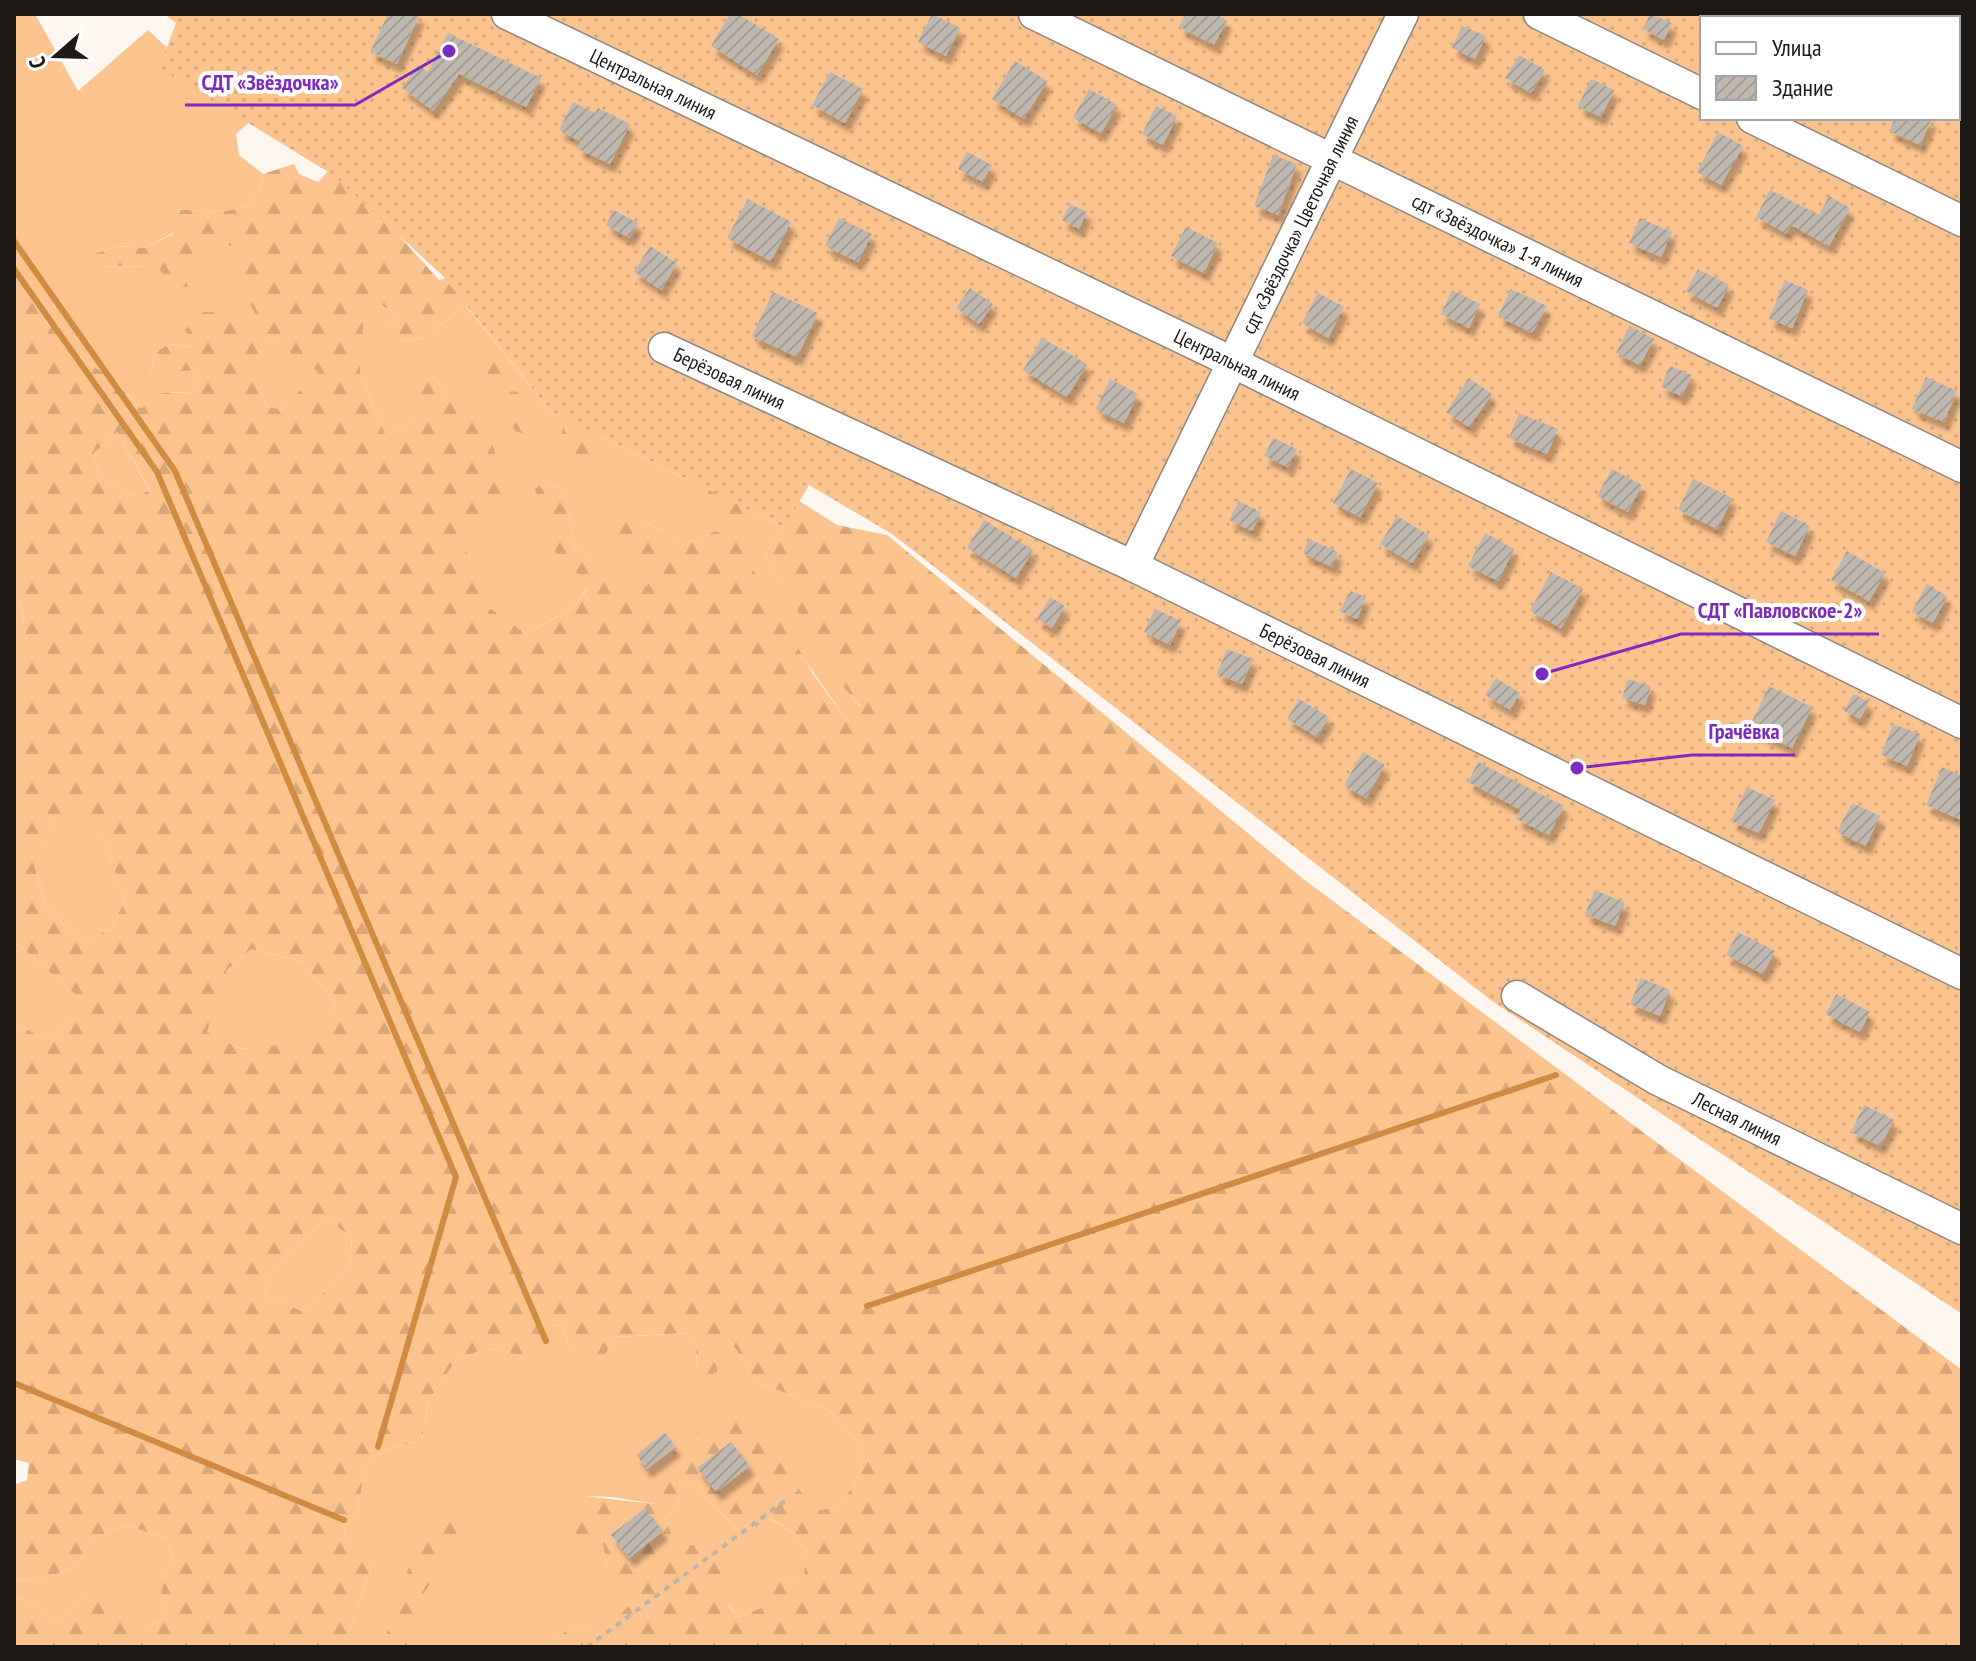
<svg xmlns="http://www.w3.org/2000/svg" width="1976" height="1661" font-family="'PT Sans Narrow',sans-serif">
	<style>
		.grass { fill: #fbc38d }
		.forest { fill: url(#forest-firs); fill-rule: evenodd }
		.garden { fill: url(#garden-dots); fill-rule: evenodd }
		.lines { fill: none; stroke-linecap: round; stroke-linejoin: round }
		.stream { stroke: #cf8b42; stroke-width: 6 }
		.building { fill: url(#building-hatch); filter: url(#shadow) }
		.minor-casing { stroke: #90877f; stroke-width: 33 }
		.path { stroke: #b8b3ad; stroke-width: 4; stroke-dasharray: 6 6; stroke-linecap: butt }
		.minor { stroke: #fff; stroke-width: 30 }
		.labels { text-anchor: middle; stroke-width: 8; stroke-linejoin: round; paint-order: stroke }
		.street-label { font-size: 20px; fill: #1c1916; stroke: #fff }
		.leader { fill: none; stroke: #7b2cbf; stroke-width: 3 }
		.callout-dot { fill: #7b2cbf; stroke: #fff; stroke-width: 3 }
		.callout-label { font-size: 22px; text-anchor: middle; font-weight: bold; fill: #7b2cbf; stroke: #fff; stroke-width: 8; stroke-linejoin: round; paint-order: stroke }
	</style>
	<defs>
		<pattern id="forest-firs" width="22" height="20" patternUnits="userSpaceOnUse" patternTransform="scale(2)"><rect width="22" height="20" fill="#fbc38d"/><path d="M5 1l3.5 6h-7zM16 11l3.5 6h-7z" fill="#d7a779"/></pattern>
		<pattern id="garden-dots" width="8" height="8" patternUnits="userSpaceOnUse" patternTransform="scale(2)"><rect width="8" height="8" fill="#fbc38d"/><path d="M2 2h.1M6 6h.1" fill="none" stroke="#d7a779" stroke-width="1.8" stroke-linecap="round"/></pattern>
		<pattern id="building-hatch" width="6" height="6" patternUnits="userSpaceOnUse" patternTransform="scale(2)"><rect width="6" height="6" fill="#c0b8af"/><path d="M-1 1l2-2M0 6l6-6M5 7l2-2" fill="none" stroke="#a49e96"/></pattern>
		<filter id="shadow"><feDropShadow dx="5" dy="9" stdDeviation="2" flood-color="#0004"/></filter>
	</defs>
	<rect width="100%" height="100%" fill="#fef7f0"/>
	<!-- grass -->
	<g class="grass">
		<polygon points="14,14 35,14 78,91 148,30 203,81 254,118 236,134 239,155 263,174 260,190 249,206 221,212 173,209 173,233 145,248 116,246 93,255 96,266 158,267 192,243 240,246 266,336 319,372 281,410 267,406 260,385 260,356 186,329 196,347 169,344 156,352 151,372 199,370 194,392 163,393 141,408 110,376 78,356 14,259"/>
		<polygon points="381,305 399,315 390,326 398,341 422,338 466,306 552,413 784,527 765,555 835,677 861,708 848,722 715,531 685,546 636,516 612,540 663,575 639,592 575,548 564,490 544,482 588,588 572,608 526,634 484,605 465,547 448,396 433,376 413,420 386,436 360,372 363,315"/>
		<polygon points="117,432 150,491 136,497 99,480 94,453"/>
		<polygon points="14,591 19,594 26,641 14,654"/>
		<polygon points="68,810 102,838 125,898 112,929 80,941 46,907 35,866 50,823"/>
		<polygon points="14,944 18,945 76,995 76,1017 50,1043 14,1021"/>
		<polygon points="251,949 301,961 335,1002 316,1042 241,1049 206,1032 227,970"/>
		<polygon points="325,1218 352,1237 350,1270 302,1311 267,1297 263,1279"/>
		<polygon points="563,1324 568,1346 602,1360 615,1337 688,1333 696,1346 697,1369 715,1350 716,1336 725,1336 737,1351 754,1381 827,1409 859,1442 865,1456 854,1485 836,1507 815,1512 747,1419 655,1504 612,1497 584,1496 602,1537 606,1564 634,1600 610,1627 619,1647 604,1647 596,1633 582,1623 536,1647 344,1647 373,1564 346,1541 343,1520 358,1512 362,1486 371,1458 393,1447 422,1441 428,1401 455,1362 481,1350 503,1349 526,1360 551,1326"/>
		<polygon points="687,1482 714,1505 739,1532 756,1527 769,1518 793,1533 807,1552 805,1575 784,1581 761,1608 739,1617 676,1549 666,1519 679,1504 678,1486"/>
		<polygon points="127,1526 167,1538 172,1559 161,1592 163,1619 143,1629 90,1587 75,1608 54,1620 24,1598 14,1601 14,1579 37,1582 80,1564 90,1539"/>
	</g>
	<!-- forest -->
	<g class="forest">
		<path d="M345,153L394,230L439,280L457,276L469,291L466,306L422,338L397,341L390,326L399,315L381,305L364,315L360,372L386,436L413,420L418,380L433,376L448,396L475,405L494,449L504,515L465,547L485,605L526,634L572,608L588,589L582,575L560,567L535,489L544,482L564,490L575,548L639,591L662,575L611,540L616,518L636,516L685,546L715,531L736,540L813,674L848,722L861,707L835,678L765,555L784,527L796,499L837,525L887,535L1302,878L1962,1370V1647H619L610,1627L633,1600L606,1564L602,1537L572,1533L566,1515L584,1496L655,1504L663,1463L689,1438L726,1418H747L815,1511L836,1507L854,1485L865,1456L859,1442L827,1409L754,1381L737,1351L725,1336H716L717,1372L705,1377L697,1369L696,1346L688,1333L615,1337L602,1360L586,1366L568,1345L563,1324L551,1326L545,1353L526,1360L503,1349L481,1350L455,1362L428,1401L422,1441L393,1447L371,1458L362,1486L358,1512L343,1520L346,1541L364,1545L373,1564L344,1647H14V1601L24,1598L54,1620L75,1608L90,1587L109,1588L143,1629L163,1619L161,1592L172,1559L167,1538L127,1526L90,1539L80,1564L37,1582L14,1579V1485L27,1480L29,1463L14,1459V1021L50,1043L76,1017V995L18,945L14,944V654L26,640L19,594L14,591V259L78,356L109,376L141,408L162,393L194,392L199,370L151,373L156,352L169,344L195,347L185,330L203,312H227L247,334L260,356V385L267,406L281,410L318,372L266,336L236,274L239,246L192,244V285L174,290L158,267L96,266L92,255L116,246L145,248L173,234V209L221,212L249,206L260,190L263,174L294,164L299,174L318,182ZM117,432L150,490L136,497L99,480L94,453ZM68,811L102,838L125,898L112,929L80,941L46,907L35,867L50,823ZM251,949L301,961L335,1002L316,1041L241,1049L207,1032L227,970ZM325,1218L352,1237L350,1270L302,1311L267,1297L263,1279ZM687,1482L714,1505L739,1532L756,1527L770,1518L793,1533L807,1552L804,1575L784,1581L773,1572L760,1577L761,1608L739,1617L728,1606L734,1569L718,1552L704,1543L676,1548L666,1519L679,1504L678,1486Z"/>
		<polygon points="489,351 504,357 508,369 498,380 482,379 479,358"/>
		<polygon points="507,391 518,392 531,427 525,434 515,431 501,403"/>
		<polygon points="567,412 597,418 595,453 579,468 556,455"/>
		<polygon points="688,470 758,509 744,532 688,488"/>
		<polygon points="455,1513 469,1532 445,1561 423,1594 413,1647 382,1647 419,1538 438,1519"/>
		<polygon points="582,1623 596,1633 604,1647 536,1647"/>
	</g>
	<!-- garden -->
	<path class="garden" d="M164,14H1962V1314L1492,1001L892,534L809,485L784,527L552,413L442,275L333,175L159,68L176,23ZM1702,18H1958V118H1702Z"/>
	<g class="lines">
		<!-- stream -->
		<g class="stream">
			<polyline points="14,241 175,471 546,1341"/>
			<polyline points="14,269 157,472 456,1177 378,1447"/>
			<polyline points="867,1306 1556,1075"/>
			<polyline points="14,1383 344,1520"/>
		</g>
	</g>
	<!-- building -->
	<g class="building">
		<polygon points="388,14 420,14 397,64 370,52"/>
		<polygon points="730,14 738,14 779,39 757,75 711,46"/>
		<polygon points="932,14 960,28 946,56 918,42"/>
		<polygon points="1185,14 1215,14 1227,20 1214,45 1179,27"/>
		<polygon points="1650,14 1672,23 1664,40 1643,29"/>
		<polygon points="1462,26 1486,36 1475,59 1452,48"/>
		<polygon points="448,33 541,78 526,107 459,74 433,111 402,88 418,65 428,72"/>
		<polygon points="1519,55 1545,70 1531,93 1505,78"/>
		<polygon points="1015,61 1047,81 1024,119 992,99"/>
		<polygon points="830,72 863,89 845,123 812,105"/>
		<polygon points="1591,79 1614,90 1601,117 1578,106"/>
		<polygon points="1089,89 1117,105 1101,133 1073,118"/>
		<polygon points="573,102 595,113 598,108 630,124 610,164 577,148 581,142 559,130"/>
		<polygon points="1156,106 1177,116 1163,145 1142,134"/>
		<polygon points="1895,118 1932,118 1920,145 1889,131"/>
		<polygon points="1718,132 1743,146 1721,185 1697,172"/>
		<polygon points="967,152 992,165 983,182 958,169"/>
		<polygon points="1273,155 1297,164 1278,215 1254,206"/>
		<polygon points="1770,190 1819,215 1829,196 1850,208 1829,246 1791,225 1786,233 1756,217"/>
		<polygon points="748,199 791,222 771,261 727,238"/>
		<polygon points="1070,204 1087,212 1079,229 1062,220"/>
		<polygon points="614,210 638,223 629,238 606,225"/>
		<polygon points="839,218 872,234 858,262 825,246"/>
		<polygon points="1640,218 1672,232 1661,257 1629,243"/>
		<polygon points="1186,227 1218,243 1204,273 1171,256"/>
		<polygon points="650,246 677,263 661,290 634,272"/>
		<polygon points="1698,269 1729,285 1717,308 1686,291"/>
		<polygon points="1785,280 1808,290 1792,328 1769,319"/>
		<polygon points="970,288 993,304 979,324 956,308"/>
		<polygon points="1511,289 1547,306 1532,333 1498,316"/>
		<polygon points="1452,290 1480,304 1469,328 1441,314"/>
		<polygon points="773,292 818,313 797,357 752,336"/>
		<polygon points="1318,293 1344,307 1328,338 1302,323"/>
		<polygon points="1630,326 1654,339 1640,365 1616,353"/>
		<polygon points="1042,338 1087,364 1067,397 1023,370"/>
		<polygon points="1670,366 1692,375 1682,396 1661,387"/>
		<polygon points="1926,377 1957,391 1944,422 1912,409"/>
		<polygon points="1469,378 1492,394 1469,427 1446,412"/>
		<polygon points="1110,379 1138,394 1124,423 1096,409"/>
		<polygon points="1519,413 1558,429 1547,454 1509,438"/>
		<polygon points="1273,438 1297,449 1288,467 1264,456"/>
		<polygon points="1351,469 1378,483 1360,517 1333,503"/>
		<polygon points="1612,469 1642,485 1628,512 1597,496"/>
		<polygon points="1693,479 1732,498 1717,529 1678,510"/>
		<polygon points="1239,501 1261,512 1252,531 1229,520"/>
		<polygon points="1781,511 1810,526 1795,556 1766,542"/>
		<polygon points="1397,516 1429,535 1412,563 1380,544"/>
		<polygon points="984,520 1033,550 1016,578 967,548"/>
		<polygon points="1485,533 1514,549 1498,581 1468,566"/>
		<polygon points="1309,539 1338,552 1332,567 1303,553"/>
		<polygon points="1847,551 1885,573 1869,601 1831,580"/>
		<polygon points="1551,572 1583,589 1561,628 1530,611"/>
		<polygon points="1927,584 1947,596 1933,623 1912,612"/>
		<polygon points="1351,591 1366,597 1357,619 1339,611"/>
		<polygon points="1050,597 1065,606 1052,628 1037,619"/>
		<polygon points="1155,609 1181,621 1170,645 1144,632"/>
		<polygon points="1227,649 1253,659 1242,684 1217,674"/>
		<polygon points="1496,678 1520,693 1510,710 1485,695"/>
		<polygon points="1628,679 1651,686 1645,705 1622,698"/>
		<polygon points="1769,686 1812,707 1792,748 1749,728"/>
		<polygon points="1854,694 1869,702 1860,719 1844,711"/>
		<polygon points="1299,699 1329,717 1317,737 1287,719"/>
		<polygon points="1893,724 1920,734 1907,766 1881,755"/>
		<polygon points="1363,752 1385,765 1366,798 1344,785"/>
		<polygon points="1478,762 1564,806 1549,835 1516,819 1521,810 1468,782"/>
		<polygon points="1942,767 1962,776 1962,820 1926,805"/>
		<polygon points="1747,787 1775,800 1759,833 1731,821"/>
		<polygon points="1852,803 1880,816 1866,846 1837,832"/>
		<polygon points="1595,890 1625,903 1615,926 1585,914"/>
		<polygon points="1738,932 1775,951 1763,974 1726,955"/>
		<polygon points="1641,978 1670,990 1660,1016 1630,1004"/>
		<polygon points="1836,994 1870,1012 1860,1032 1826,1014"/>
		<polygon points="1864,1105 1894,1120 1880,1146 1851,1132"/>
		<polygon points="665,1433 676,1447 647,1469 636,1455"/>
		<polygon points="731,1442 750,1466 716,1492 697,1468"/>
		<polygon points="645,1508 663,1531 629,1558 611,1535"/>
	</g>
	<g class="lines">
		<defs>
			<g id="minor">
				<path id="s1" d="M507,14L1232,362L1962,723"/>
				<path id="s2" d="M1034,14L1962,467"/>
				<polyline points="1539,14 1702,94"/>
				<polyline points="1752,118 1962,221"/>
				<path id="s3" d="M664,348L1133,566L1962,974"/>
				<path id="s4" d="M1133,566L1403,14"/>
				<path id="s5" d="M1517,996L1658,1080L1962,1229"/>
			</g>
		</defs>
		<!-- minor casing -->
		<use href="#minor" class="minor-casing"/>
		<!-- path -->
		<polyline class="path" points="587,1647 786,1500"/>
		<!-- minor -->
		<use href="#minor" class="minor"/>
	</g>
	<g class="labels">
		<!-- street labels -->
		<g class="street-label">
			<text dy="7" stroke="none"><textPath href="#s1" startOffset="162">Центральная линия</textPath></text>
			<text dy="7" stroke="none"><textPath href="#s4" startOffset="380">сдт «Звёздочка» Цветочная линия</textPath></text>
			<text dy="7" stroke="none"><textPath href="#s2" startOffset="516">сдт «Звёздочка» 1-я линия</textPath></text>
			<text dy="7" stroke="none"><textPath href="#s1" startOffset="810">Центральная линия</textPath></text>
			<text dy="7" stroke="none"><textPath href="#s3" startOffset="72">Берёзовая линия</textPath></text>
			<text dy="7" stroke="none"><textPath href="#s3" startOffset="720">Берёзовая линия</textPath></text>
			<text dy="7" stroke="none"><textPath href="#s5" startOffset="252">Лесная линия</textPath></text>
		</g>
	</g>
	<!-- callouts -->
	<path class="leader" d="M449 51L355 105H185M1542 674L1681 634H1879M1577 768L1692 755H1795"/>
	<g class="callout-dot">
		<circle cx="449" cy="51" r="8"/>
		<circle cx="1542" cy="674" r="8"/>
		<circle cx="1577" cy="768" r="8"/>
	</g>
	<g class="callout-label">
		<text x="270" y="90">СДТ «Звёздочка»</text>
		<text x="1780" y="618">СДТ «Павловское-2»</text>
		<text x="1744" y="739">Грачёвка</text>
	</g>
	<!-- border -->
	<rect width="1976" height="1661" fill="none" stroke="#1c1916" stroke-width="32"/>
	<!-- legend -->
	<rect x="1700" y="16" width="260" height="104" fill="#ffffff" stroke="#a4a3a2" stroke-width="2"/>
	<rect x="1716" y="42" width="40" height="12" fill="#ffffff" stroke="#a4a3a2" stroke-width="2"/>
	<text x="1772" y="56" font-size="24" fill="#1c1916">Улица</text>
	<rect x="1716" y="76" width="40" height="24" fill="url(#building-hatch)" stroke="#a4a3a2" stroke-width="2"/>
	<text x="1772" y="96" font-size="24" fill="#1c1916">Здание</text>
	<!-- north arrow -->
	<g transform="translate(56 56) rotate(250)" stroke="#ffffff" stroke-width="6" paint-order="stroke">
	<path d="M0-6L14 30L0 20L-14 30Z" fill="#1c1916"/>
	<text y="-12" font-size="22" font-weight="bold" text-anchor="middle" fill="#1c1916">С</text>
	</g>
</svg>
